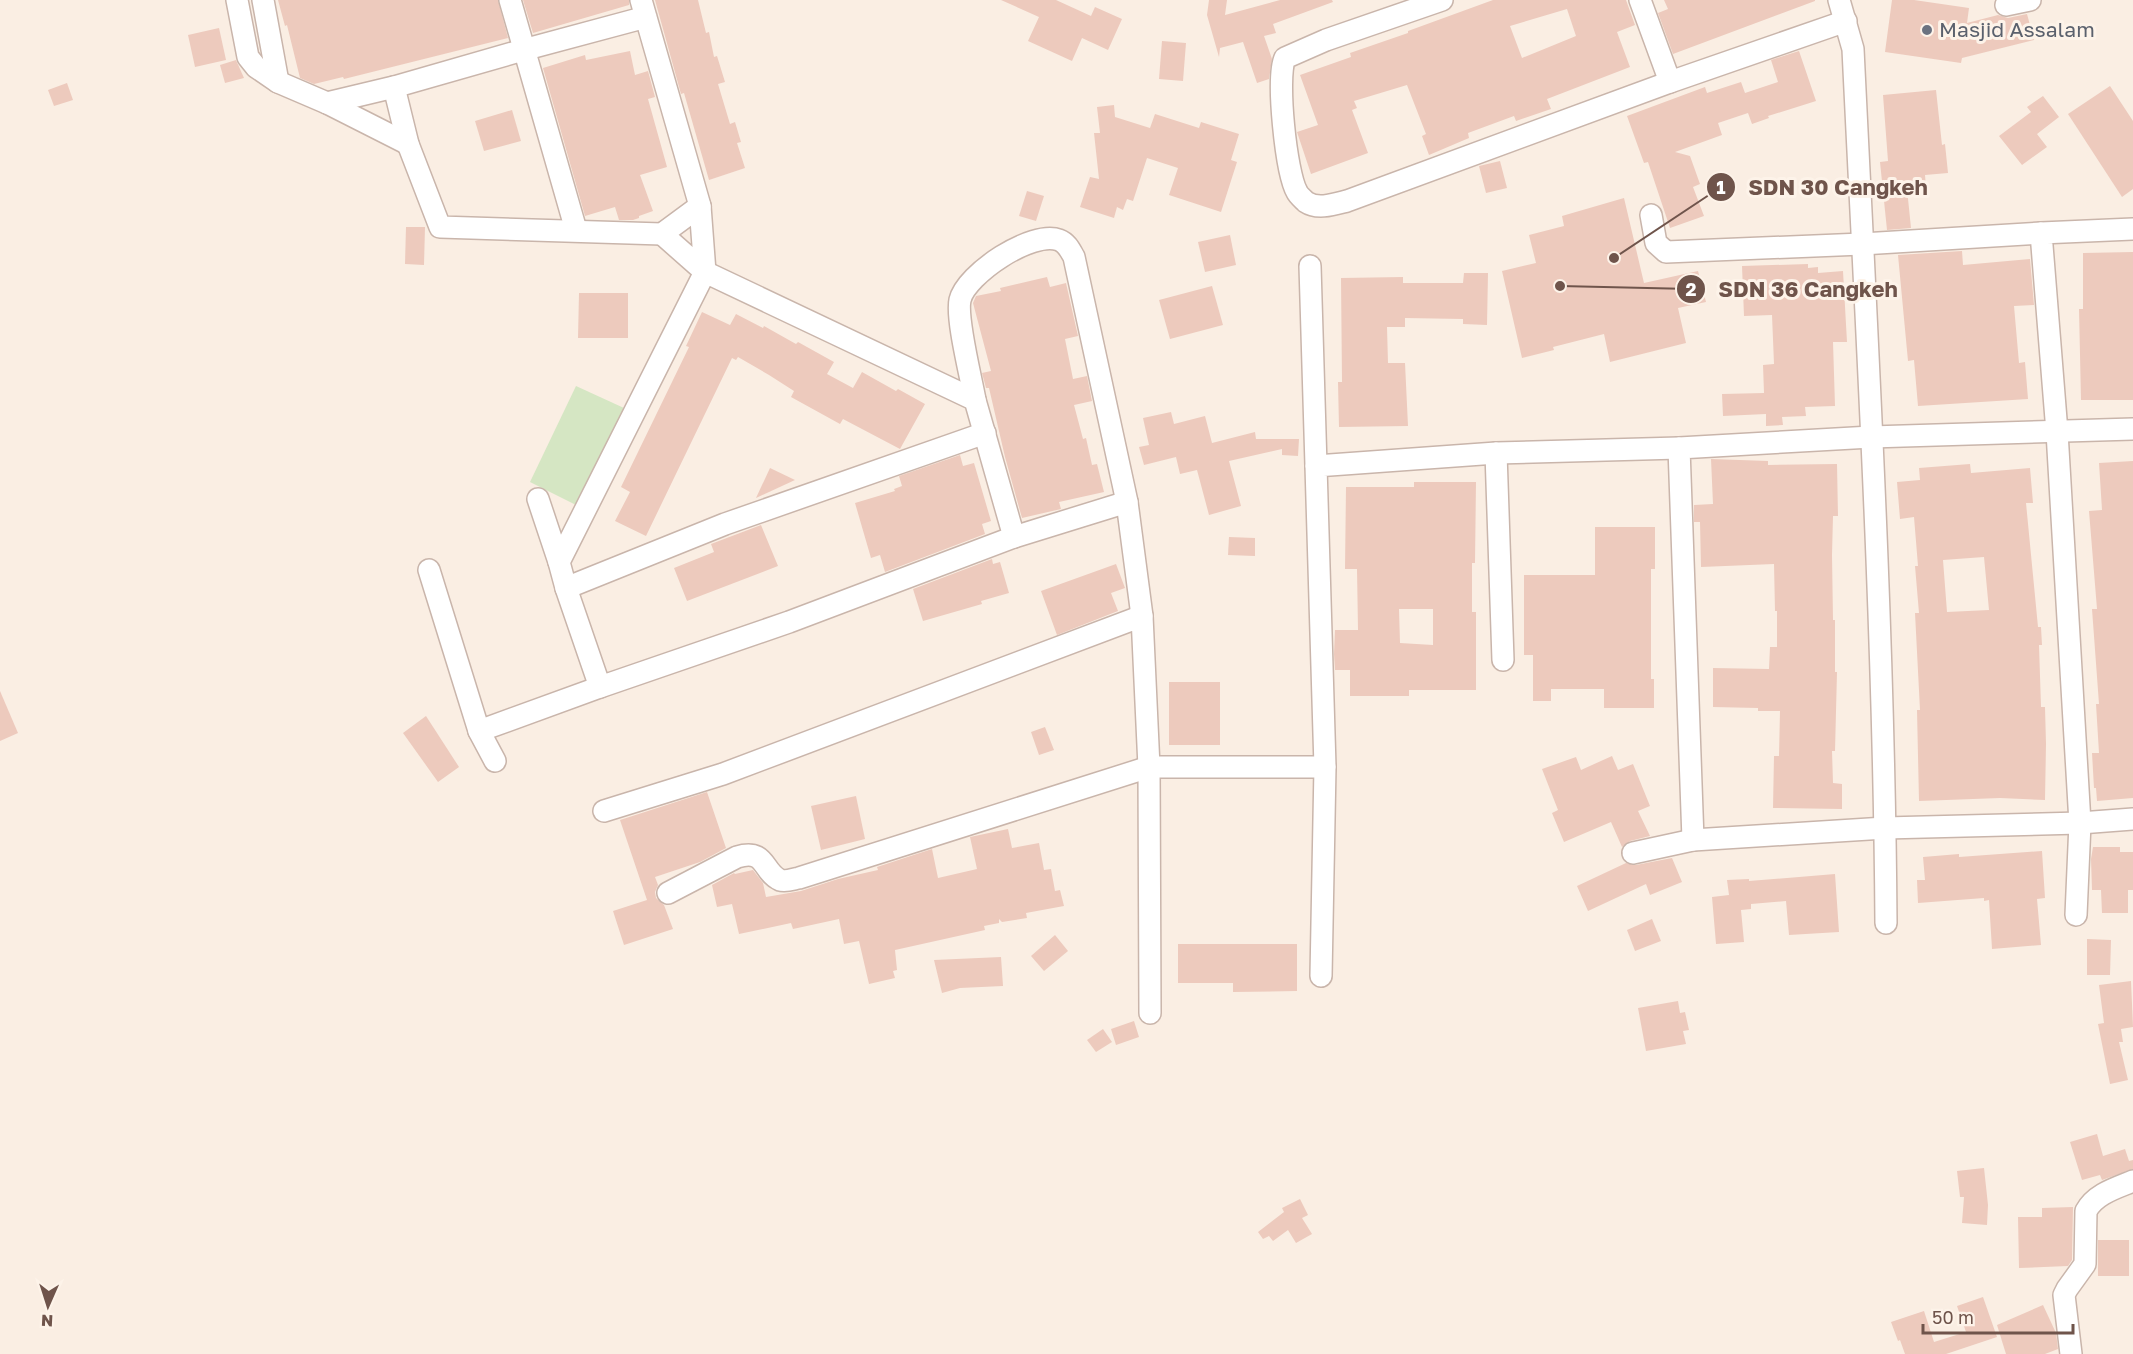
<svg xmlns="http://www.w3.org/2000/svg" width="2133" height="1354" font-family="'Golos Text',sans-serif">
	<style>
		.green { fill: #d5e6c3 }
		.building { fill: #edcabd; fill-rule: evenodd }
		.lines { fill: none; stroke-linecap: round; stroke-linejoin: round }
		.street-casing { stroke: #c9b5ab; stroke-width: 24 }
		.street { stroke: #fff; stroke-width: 21 }
		.worship-dot { fill: #6b7280; stroke: #fdf3e9; stroke-width: 2 }
		.labels { text-anchor: middle; stroke-width: 6; stroke-linejoin: round; paint-order: stroke }
		.worship-label { font-size: 21px; fill: #5b616d; stroke: #fdf3e9; text-anchor: start }
		.leader { fill: none; stroke: #6f544b; stroke-width: 2 }
		.callout-dot { fill: #6f544b; stroke: #fdf3e9; stroke-width: 2 }
		.mark-label { font-size: 18px; text-anchor: middle; font-weight: bold; fill: #fff }
		.callout-label { font-size: 22px; text-anchor: middle; font-weight: bold; fill: #6f544b; stroke: #fdf3e9; stroke-width: 6; stroke-linejoin: round; paint-order: stroke }
	</style>
	<rect width="100%" height="100%" fill="#faeee3"/>
	<!-- green -->
	<polygon class="green" points="576,386 624,408 578,506 530,482"/>
	<!-- building -->
	<g class="building">
		<polygon points="278,0 498,0 508,38 344,79 343,77 314,84 300,78 287,25 285,26"/>
		<polygon points="523,0 629,0 629,5 533,33"/>
		<polygon points="655,0 698,0 706,33 709,32 714,57 717,56 725,82 718,84 730,124 735,122 741,142 737,143 745,168 709,180 684,93 681,94"/>
		<polygon points="1001,0 1056,0 1091,16 1095,7 1122,19 1108,50 1082,38 1072,61 1028,41 1039,17"/>
		<polygon points="1209,0 1227,0 1225,15 1280,0 1332,0 1333,2 1273,24 1276,33 1264,36 1272,59 1269,79 1257,83 1243,42 1220,48 1219,57 1207,15"/>
		<path d="M1493,0H1626L1635,25L1617,32L1630,67L1547,99L1551,109L1516,121L1514,116L1468,133L1469,138L1429,155L1422,136L1426,134L1407,85L1354,101L1357,108L1352,110L1368,153L1311,174L1297,132L1318,125L1300,75L1351,57L1350,53L1408,33V31ZM1567,9L1576,36L1522,58L1510,26Z"/>
		<polygon points="1664,0 1815,0 1815,1 1673,54 1658,13 1668,9"/>
		<polygon points="1892,0 1914,0 1969,8 1967,23 1998,15 2008,18 2027,14 2034,40 1962,58 1961,63 1885,52"/>
		<polygon points="219,28 226,60 195,67 188,35"/>
		<polygon points="1162,41 1186,43 1183,81 1159,79"/>
		<polygon points="630,51 635,75 648,71 655,97 648,99 667,167 640,175 653,211 639,216 639,218 633,220 619,220 615,207 585,216 543,68 585,55 586,60"/>
		<polygon points="1799,51 1816,101 1768,116 1769,118 1752,124 1748,113 1718,123 1722,135 1675,152 1690,156 1700,184 1693,187 1704,216 1670,228 1648,162 1644,163 1627,116 1705,87 1707,93 1741,82 1745,93 1778,82 1771,60"/>
		<polygon points="236,60 244,78 225,83 220,65"/>
		<polygon points="67,83 73,100 54,106 48,90"/>
		<polygon points="2110,86 2133,121 2133,189 2122,197 2068,114"/>
		<polygon points="1936,90 1942,145 1945,144 1948,173 1925,175 1926,187 1907,189 1911,228 1887,230 1880,162 1888,161 1883,95"/>
		<polygon points="2043,96 2059,117 2037,134 2047,147 2022,165 1999,136 2031,112 2027,107"/>
		<polygon points="1114,105 1115,117 1150,128 1155,114 1199,128 1201,122 1239,134 1231,160 1237,162 1221,212 1169,195 1178,168 1147,158 1133,201 1127,199 1123,210 1117,207 1114,218 1080,207 1090,177 1099,179 1094,133 1100,133 1097,107"/>
		<polygon points="512,110 521,141 484,151 475,121"/>
		<polygon points="1500,161 1507,188 1486,193 1479,166"/>
		<polygon points="1027,191 1044,196 1036,221 1019,216"/>
		<polygon points="1624,198 1644,283 1698,271 1706,302 1678,308 1686,343 1610,362 1604,334 1553,347 1554,350 1522,358 1502,271 1536,263 1529,235 1564,226 1562,216"/>
		<polygon points="406,227 425,227 424,265 405,264"/>
		<polygon points="1230,235 1236,265 1205,272 1198,242"/>
		<polygon points="1962,251 1963,265 2030,259 2034,305 2014,306 2019,363 2025,362 2028,399 1918,406 1914,360 1908,361 1898,255"/>
		<polygon points="2133,252 2133,400 2081,400 2079,309 2083,309 2083,253"/>
		<polygon points="1808,264 1808,268 1818,267 1818,273 1843,271 1847,342 1833,342 1835,406 1805,407 1806,416 1782,417 1783,425 1766,426 1766,414 1723,416 1722,394 1764,393 1763,365 1774,364 1772,315 1744,316 1742,266"/>
		<polygon points="1464,273 1488,273 1487,325 1463,324 1463,319 1405,318 1405,327 1387,327 1388,363 1405,363 1408,426 1339,427 1338,382 1342,382 1341,278 1403,277 1403,283 1463,283"/>
		<polygon points="1047,277 1050,287 1066,283 1078,336 1065,339 1073,379 1087,376 1092,401 1074,405 1083,439 1086,438 1092,465 1097,464 1104,492 1059,502 1061,509 1022,518 1005,457 989,388 986,388 982,373 991,371 973,303 976,296 1001,291 1000,288"/>
		<polygon points="1212,286 1223,325 1170,339 1159,300"/>
		<polygon points="579,293 628,293 628,338 578,338"/>
		<polygon points="702,312 730,325 736,314 763,328 764,326 796,344 798,342 834,362 827,374 853,388 862,372 896,391 898,389 925,404 900,449 843,419 840,424 791,397 794,391 769,375 738,357 736,360 732,358 646,536 615,521 630,492 621,487 689,347 686,346"/>
		<polygon points="1171,412 1174,424 1205,416 1212,443 1255,432 1256,439 1299,439 1298,456 1282,455 1282,449 1229,461 1241,506 1209,515 1197,470 1180,474 1176,457 1144,465 1139,447 1149,445 1143,418"/>
		<polygon points="960,455 963,466 974,463 991,521 982,524 985,534 885,572 880,555 871,558 855,503 895,491 894,489 902,486 899,476"/>
		<polygon points="1711,459 1768,461 1768,465 1837,464 1838,516 1833,516 1832,555 1833,620 1835,620 1835,672 1837,672 1835,751 1832,751 1833,783 1842,784 1842,809 1773,808 1774,756 1779,756 1780,711 1758,711 1758,708 1713,707 1713,668 1769,669 1770,647 1777,647 1777,611 1775,611 1774,564 1701,567 1700,522 1694,522 1694,505 1713,504"/>
		<polygon points="2133,461 2133,798 2097,801 2096,788 2094,788 2092,753 2099,753 2096,704 2099,704 2092,609 2097,609 2089,511 2102,510 2099,463"/>
		<path d="M1970,464L1971,473L2030,468L2033,503H2026L2038,627H2041L2042,645H2039L2041,707H2045L2046,744L2045,800L2000,798L1919,801L1917,710H1920L1915,613H1919L1915,566H1918L1914,517L1900,519L1897,482L1920,480L1919,468ZM1984,557L1989,610L1947,612L1943,560Z"/>
		<polygon points="770,468 795,480 756,498"/>
		<path d="M1414,482H1476L1475,563H1472V612H1476V690H1409V696H1350V670H1335L1334,654L1335,630H1358L1357,569H1345L1346,487H1414ZM1399,609H1433V645L1400,643Z"/>
		<polygon points="761,525 778,566 687,601 674,568 714,552 711,544"/>
		<polygon points="1595,527 1655,527 1655,569 1651,569 1651,679 1654,679 1654,708 1604,708 1604,689 1551,689 1551,701 1533,701 1533,655 1524,655 1524,575 1595,575"/>
		<polygon points="1229,537 1255,538 1255,556 1228,555"/>
		<polygon points="992,559 993,564 1000,562 1009,593 981,601 982,604 923,621 913,589"/>
		<polygon points="1116,564 1125,588 1111,593 1118,611 1057,635 1041,591"/>
		<rect x="1169" y="682" width="51" height="63"/>
		<polygon points="0,691 18,733 0,741"/>
		<polygon points="426,716 459,767 438,782 403,733"/>
		<polygon points="1045,727 1054,750 1039,755 1031,732"/>
		<polygon points="1612,756 1618,770 1633,764 1650,806 1638,811 1650,836 1630,841 1622,847 1611,822 1564,842 1552,813 1558,810 1542,769 1576,757 1581,770"/>
		<polygon points="707,792 726,848 700,862 655,877 658,885 655,892 656,898 664,905 673,929 624,945 613,911 647,900 620,820"/>
		<polygon points="856,796 865,839 821,850 811,806"/>
		<polygon points="1008,829 1012,848 1039,843 1044,870 1051,869 1055,891 1060,890 1064,906 1026,913 1027,918 1002,922 999,919 999,923 984,926 985,930 895,950 897,970 893,971 895,978 869,984 859,941 844,944 839,919 793,929 791,923 739,934 732,904 717,907 712,885 734,873 735,874 753,870 763,883 766,897 801,891 838,879 878,870 877,867 932,849 938,878 977,869 970,837"/>
		<polygon points="2093,847 2120,847 2120,852 2133,852 2133,890 2128,890 2128,913 2102,913 2101,890 2092,890 2091,859"/>
		<polygon points="2042,851 2045,898 2037,899 2041,945 1992,949 1989,900 1984,901 1984,898 1918,903 1917,880 1925,880 1923,857 1959,854 1959,857"/>
		<polygon points="1672,858 1682,882 1650,895 1646,884 1588,911 1577,886 1626,863 1636,865"/>
		<polygon points="1835,874 1839,932 1789,935 1786,901 1751,904 1751,909 1741,910 1744,942 1716,944 1712,897 1729,895 1727,880 1749,879 1749,881"/>
		<polygon points="1652,919 1661,941 1635,951 1627,930"/>
		<polygon points="1055,935 1068,951 1044,971 1031,956"/>
		<polygon points="2087,939 2111,940 2110,975 2087,975"/>
		<polygon points="1178,944 1297,944 1297,991 1233,992 1233,983 1178,983"/>
		<polygon points="1001,957 1003,986 960,988 942,993 934,960"/>
		<polygon points="2131,981 2133,1027 2121,1029 2123,1042 2119,1042 2128,1080 2110,1084 2098,1024 2104,1023 2099,985"/>
		<polygon points="1678,1001 1680,1013 1685,1012 1689,1030 1683,1031 1686,1044 1646,1051 1638,1008"/>
		<polygon points="1134,1021 1139,1037 1116,1045 1111,1029"/>
		<polygon points="1103,1029 1112,1042 1096,1052 1087,1040"/>
		<polygon points="2097,1134 2103,1156 2125,1149 2129,1161 2133,1160 2133,1169 2102,1180 2100,1175 2082,1180 2070,1142"/>
		<polygon points="1984,1168 1988,1205 1987,1225 1962,1223 1964,1197 1960,1197 1957,1171"/>
		<polygon points="1300,1199 1308,1215 1302,1218 1312,1234 1296,1243 1288,1230 1273,1241 1269,1236 1263,1239 1258,1232 1284,1212 1282,1208"/>
		<polygon points="2073,1207 2072,1260 2068,1266 2019,1268 2018,1217 2042,1217 2042,1208"/>
		<rect x="2098" y="1240" width="31" height="36"/>
		<polygon points="1983,1297 1997,1337 1946,1354 1905,1354 1900,1340 1898,1341 1891,1322 1924,1311 1934,1342 1966,1332 1957,1306"/>
		<polygon points="2043,1305 2056,1333 2058,1349 2045,1354 2006,1354 1997,1325"/>
	</g>
	<g class="lines">
		<defs>
			<g id="street">
				<polyline points="237,0 248,57 256,67 278,82 327,103 408,144"/>
				<polyline points="263,0 278,82"/>
				<polyline points="510,0 576,230"/>
				<polyline points="641,0 700,206 662,234 440,227 408,144 394,87 523,50 646,17"/>
				<path d="M1442,0L1326,40L1285,58C1276,77 1286,173 1297,192C1298,195 1304,200 1306,202C1318,210 1335,204 1347,201L1670,82"/>
				<polyline points="1640,0 1670,82 1846,21"/>
				<path d="M1839,0L1853,49C1867,340 1884,632 1886,923"/>
				<polyline points="2006,5 2030,0"/>
				<polyline points="327,103 394,87"/>
				<polyline points="1651,215 1656,243 1666,252 1862,244 2041,233"/>
				<polyline points="662,234 705,272 700,206"/>
				<polyline points="1310,266 1316,466"/>
				<polygon points="705,272 975,400 1014,537 789,622 600,687 566,588 559,562"/>
				<path d="M975,400C971,377 956,319 960,300C966,274 1032,230 1059,240C1067,243 1070,250 1074,257L1127,502L1142,616"/>
				<polyline points="2133,429 1871,437 1679,448 1693,840 1885,828 2080,823 2133,819"/>
				<polyline points="1496,453 1503,660"/>
				<polyline points="538,499 559,562"/>
				<polyline points="1014,537 1127,502"/>
				<polyline points="429,570 479,731 495,761"/>
				<polyline points="566,588 725,524 985,433"/>
				<polyline points="479,731 600,687"/>
				<polyline points="604,811 723,774 1142,616 1149,767 1150,1013"/>
				<polyline points="1633,853 1693,840"/>
				<path d="M668,893L737,857C767,848 762,872 780,880C786,882 793,879 799,878L1149,767H1325"/>
				<polyline points="2076,915 2080,823 2057,432 2041,233 2133,229"/>
				<polyline points="1321,976 1325,767 1316,466 1496,453 1679,448"/>
				<path d="M2071,1354L2064,1295L2067,1289L2085,1264L2086,1211C2095,1194 2116,1188 2133,1181"/>
			</g>
		</defs>
		<!-- street casing -->
		<use href="#street" class="street-casing"/>
		<!-- street -->
		<use href="#street" class="street"/>
	</g>
	<!-- markers -->
	<circle class="worship-dot" cx="1927" cy="30" r="6"/>
	<g class="labels">
		<!-- worship labels -->
		<g class="worship-label">
			<text x="1939" y="37">Masjid Assalam</text>
		</g>
	</g>
	<!-- callouts -->
	<path class="leader" d="M1614 258L1721 187M1560 286L1691 289"/>
	<g class="callout-dot">
		<circle cx="1614" cy="258" r="6"/>
		<circle cx="1560" cy="286" r="6"/>
		<circle cx="1721" cy="187" r="15"/>
		<circle cx="1691" cy="289" r="15"/>
	</g>
	<g class="mark-label">
		<text x="1721" y="194">1</text>
		<text x="1691" y="296">2</text>
	</g>
	<g class="callout-label">
		<text x="1838" y="195">SDN 30 Cangkeh</text>
		<text x="1808" y="297">SDN 36 Cangkeh</text>
	</g>
	<!-- north arrow -->
	<g transform="translate(48 1306) rotate(183)" stroke="#fdf3e9" stroke-width="4.5" paint-order="stroke">
	<path d="M0-4.5L10 22L0 15L-10 22Z" fill="#6f544b"/>
	<text y="-9" font-size="16" font-weight="bold" text-anchor="middle" fill="#6f544b">N</text>
	</g>
	<!-- scale -->
	<path d="M1923 1324v9h150v-9" fill="none" stroke="#6f544b" stroke-width="3"/>
	<text x="1932" y="1324" font-size="18" fill="#6f544b" stroke="#fdf3e9" stroke-width="4.5" paint-order="stroke">50 m</text>
</svg>
